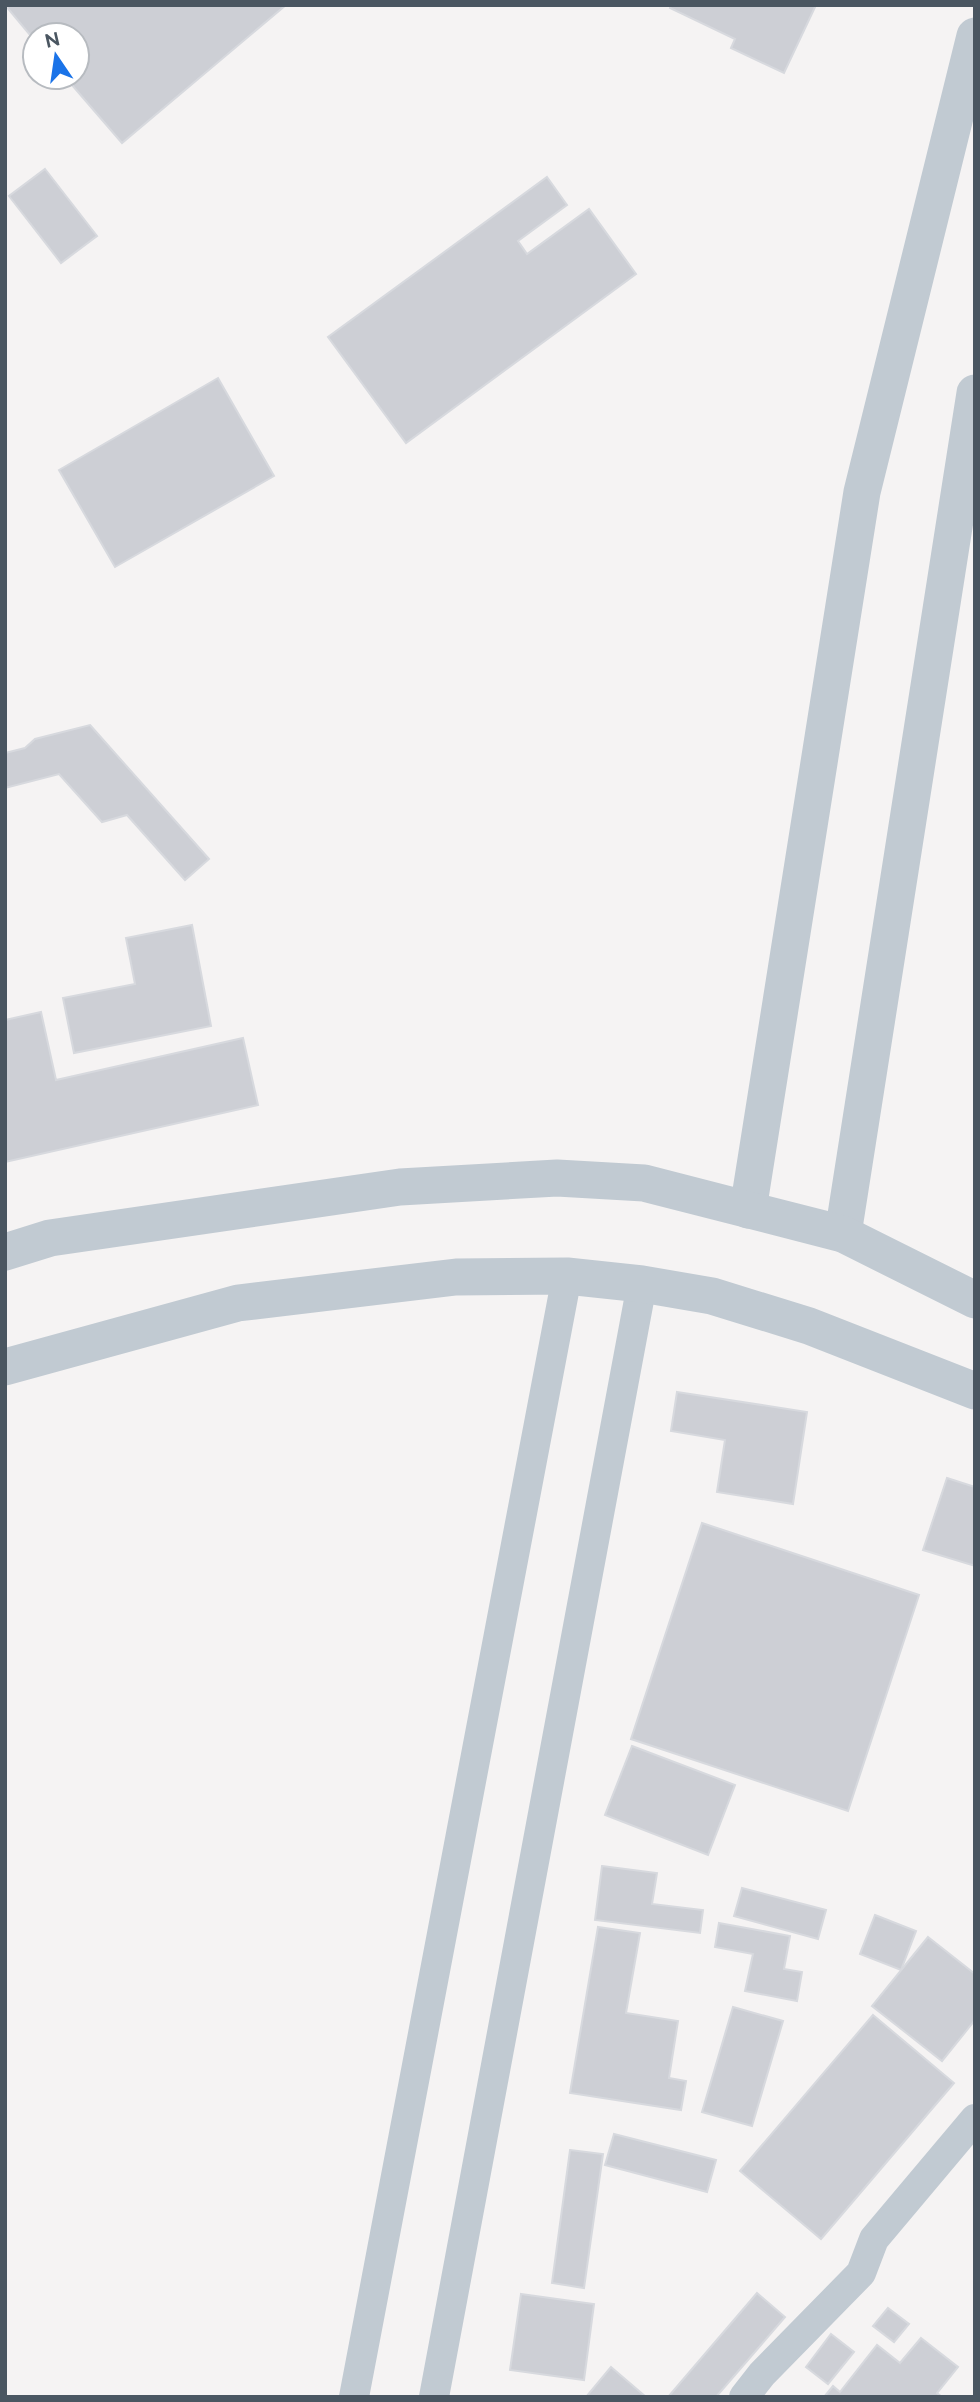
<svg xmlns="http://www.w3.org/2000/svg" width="980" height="2402" font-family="Raleway,sans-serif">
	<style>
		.building { fill: #cdcfd5; stroke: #d7d9de; stroke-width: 2 }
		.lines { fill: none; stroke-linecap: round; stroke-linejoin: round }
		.minor { stroke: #c1cad2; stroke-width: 30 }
		.tertiary { stroke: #c1cad2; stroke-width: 37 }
	</style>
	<rect width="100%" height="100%" fill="#f5f3f3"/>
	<!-- building -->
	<g class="building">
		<polygon points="5,5 286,5 122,143 65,77 77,77 77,35 35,35 35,41"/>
		<polygon points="671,5 816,5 784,73 731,48 735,39 670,8"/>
		<polygon points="45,169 97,236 61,263 9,196"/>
		<polygon points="547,177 567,205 518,241 527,254 589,209 636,274 406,443 328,337"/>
		<polygon points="218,378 274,476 115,567 59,470"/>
		<polygon points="90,725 209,859 185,880 127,815 102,822 59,774 5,788 5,753 25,748 35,739"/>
		<polygon points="192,925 211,1026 74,1053 63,998 135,984 126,938"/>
		<polygon points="41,1012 56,1080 243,1038 258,1105 5,1162 5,1020"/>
		<polygon points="677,1392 807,1412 793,1504 717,1492 725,1440 671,1431"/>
		<polygon points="947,1478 975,1487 975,1566 923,1550"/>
		<polygon points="702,1523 919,1595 848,1811 631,1739"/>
		<polygon points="632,1746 735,1785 708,1855 605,1815"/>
		<polygon points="602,1866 657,1873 652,1904 703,1910 700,1933 595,1920"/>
		<polygon points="742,1888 826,1910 818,1939 734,1916"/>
		<polygon points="875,1915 916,1931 901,1970 860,1954"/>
		<polygon points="719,1923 790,1936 784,1969 802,1972 797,2001 745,1991 753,1954 715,1947"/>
		<polygon points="598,1927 640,1933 626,2013 678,2021 669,2078 686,2081 681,2110 570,2093"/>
		<polygon points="928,1937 975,1974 975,2020 942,2061 872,2006"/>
		<polygon points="733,2007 783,2021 752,2126 702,2112"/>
		<polygon points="873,2015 954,2083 821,2239 740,2171"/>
		<polygon points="614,2134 716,2160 707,2192 605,2165"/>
		<polygon points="570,2150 603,2154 584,2288 552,2283"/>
		<polygon points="757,2293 785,2317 716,2397 668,2397"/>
		<polygon points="521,2294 594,2304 584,2380 510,2370"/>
		<polygon points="888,2308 909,2324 894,2342 873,2326"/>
		<polygon points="831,2334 854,2352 828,2384 806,2367"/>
		<polygon points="921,2338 958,2367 937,2393 942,2397 824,2397 833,2386 840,2392 877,2345 900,2363"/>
		<polygon points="611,2367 646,2397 586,2397"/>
	</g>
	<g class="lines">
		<!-- minor -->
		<g class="minor">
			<polyline points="354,2397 567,1276"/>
			<polyline points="434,2397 642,1284"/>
			<polyline points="744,2397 762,2374 861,2273 874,2239 975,2119"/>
		</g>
		<!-- tertiary -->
		<g class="tertiary">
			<polyline points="748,1210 862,492 975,36"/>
			<polyline points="843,1234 975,393"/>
			<polyline points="5,1252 50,1238 400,1187 557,1178 644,1183 843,1234 975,1300"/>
			<polyline points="5,1367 238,1303 456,1277 567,1276 642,1284 712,1296 809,1326 975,1391"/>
		</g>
	</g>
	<!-- border -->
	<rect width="980" height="2402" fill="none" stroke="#4a5661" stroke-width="14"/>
	<!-- north arrow -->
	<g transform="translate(56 56) rotate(347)"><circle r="33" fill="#ffffff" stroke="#b7bbc0" stroke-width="2"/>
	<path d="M0-5L12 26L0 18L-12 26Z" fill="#1a73e8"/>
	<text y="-10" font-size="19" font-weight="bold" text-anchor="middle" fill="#4a5661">N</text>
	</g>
</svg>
